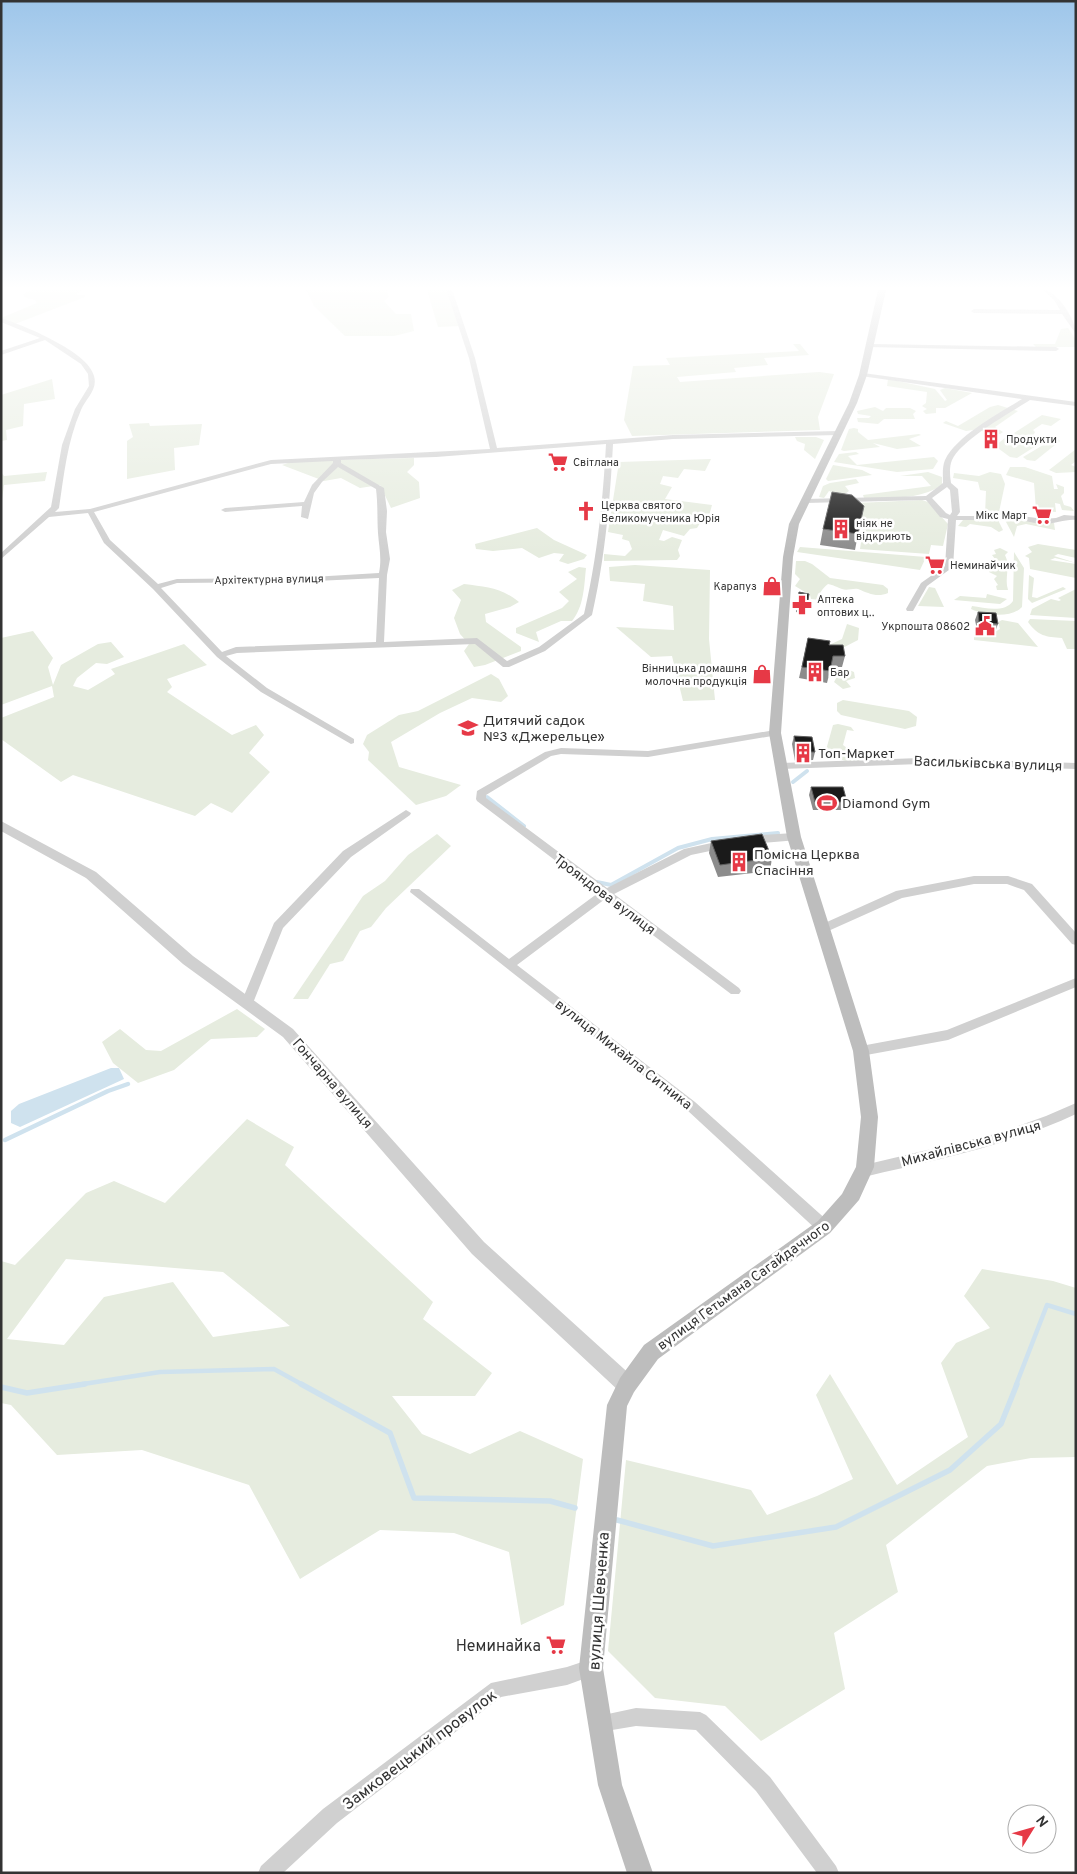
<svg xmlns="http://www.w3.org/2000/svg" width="1077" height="1874" font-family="Overpass,sans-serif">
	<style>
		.green { fill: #e6ecdf; fill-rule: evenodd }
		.water { fill: #cfe2ee }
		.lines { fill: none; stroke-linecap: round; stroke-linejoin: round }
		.stream-far2 { stroke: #cfe2ee; stroke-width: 4 }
		.stream-far1 { stroke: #cfe2ee; stroke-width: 4.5 }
		.stream { stroke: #cfe2ee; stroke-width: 5.5 }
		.minor { fill: #d0d0d0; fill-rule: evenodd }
		.tertiary { fill: #d0d0d0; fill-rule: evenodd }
		.secondary { fill: #bdbdbd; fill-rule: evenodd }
		.wall { fill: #8c8c8c }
		.building { fill: #1a1a1a; stroke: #5f5f5f }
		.labels { text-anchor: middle; stroke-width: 5; stroke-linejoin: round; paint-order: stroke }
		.far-poi-label { font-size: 11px; fill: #333; stroke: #fff; text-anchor: start }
		.far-street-label { font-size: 11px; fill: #333; stroke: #fff }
		.poi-label { font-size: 14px; fill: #333; stroke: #fff; text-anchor: start }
		.street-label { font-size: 14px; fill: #333; stroke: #fff }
		.near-street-label { font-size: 16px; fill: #333; stroke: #fff }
		.near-poi-label { font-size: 16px; fill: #333; stroke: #fff; text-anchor: end }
	</style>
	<rect width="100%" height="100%" fill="#fff"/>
	<!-- green -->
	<g class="green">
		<polygon points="32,290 83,290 75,295 85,295 85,297 15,324 1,318 37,303 35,300 24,297 23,294"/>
		<polygon points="306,290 387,290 389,297 384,301 396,314 411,314 414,331 394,336 345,336 314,306"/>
		<polygon points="427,290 447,290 460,326 438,327"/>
		<polygon points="1068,328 1076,340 1076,347 1036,347 1033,344 1055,344 1061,329"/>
		<polygon points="793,344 800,344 809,355 764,358 768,365 734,368 736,372 677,377 680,382 819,372 834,374 818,417 820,430 632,436 624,420 633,366 670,365 666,358 799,351"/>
		<polygon points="52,379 55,399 24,404 23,426 6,430 7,440 1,441 1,395"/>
		<polygon points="888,379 935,389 945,401 947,400 940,390 945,388 972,393 945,408 936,408 936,413 926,414 923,411 927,409 922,406 926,403 927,392 887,386"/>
		<polygon points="998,405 1018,411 995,427 1003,432 1000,434 985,433 980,429 966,431 943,423 946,421 958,426 990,407"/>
		<polygon points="875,407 883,411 886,408 910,408 916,411 913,414 915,419 884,419 878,424 858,422 857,418 869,418 871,416 858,414 857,411"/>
		<polygon points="1042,415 1061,419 1051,426 1042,424 1033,430 1035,432 1033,436 1011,435"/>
		<polygon points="149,423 150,426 202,424 199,445 174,448 175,470 127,479 127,441 133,437 129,424"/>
		<polygon points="854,428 858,429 858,432 868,440 919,434 921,435 909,439 921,446 897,449 873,443 880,447 844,451 841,450 849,429"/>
		<polygon points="795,437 816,437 824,440 815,459 804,450 805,444 797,441"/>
		<polygon points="1006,437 1032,438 1039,444 1017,458 1010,457 995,446"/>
		<polygon points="1049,438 1057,438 1060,441 1035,461 1027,460 1023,457 1045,444 1044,439"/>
		<polygon points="1076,449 1076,461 1071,465 1076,467 1076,472 1056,473 1049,470"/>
		<polygon points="856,452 859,454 848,456 857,465 934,457 938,461 933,469 897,472 834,462 839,454"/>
		<polygon points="414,458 414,465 407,472 419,482 420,498 391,508 380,485 360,488 341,478 324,481 282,465 291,462 327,460"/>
		<polygon points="711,459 705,471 684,469 678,478 663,476 660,484 672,487 665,499 712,505 709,516 717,517 716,520 700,523 697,528 690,529 684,536 663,530 659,540 664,541 672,537 682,540 678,550 680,556 677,560 604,561 604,554 625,556 632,549 629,541 622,539 623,535 608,532 619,462"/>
		<polygon points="833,465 862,470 872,475 828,481 826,479"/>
		<polygon points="1010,467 1025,467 1052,476 1054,489 1058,489 1056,484 1064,487 1064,493 1061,496 1064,505 1071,507 1074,511 1062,510 1060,504 1055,503 1056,512 1036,510 1034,483 1006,475"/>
		<polygon points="1,472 4,476 47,472 45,481 4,485 1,506"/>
		<path d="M928,472L942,477V485C920,500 891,498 864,498L863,495L931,486L922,476H900Z"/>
		<polygon points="990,472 1001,474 1005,484 999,512 985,515 986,491 980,490 978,482 953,478 954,473 979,476"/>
		<polygon points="856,479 859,483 845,486 849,491 842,496 829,491 824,498 819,497 823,486 830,483"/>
		<polygon points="922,500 928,502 948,524 943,546 931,545 929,554 860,549 864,523 849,509 857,503"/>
		<polygon points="1009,518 1054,523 1055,530 1026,524 1017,526 1014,537 1005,520"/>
		<polygon points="963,520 998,520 1003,530 999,532 991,527 970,524 966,527 958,526"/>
		<polygon points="537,528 554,540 587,555 584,559 568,564 559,561 564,554 554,553 539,558 522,548 493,551 476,549 475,544"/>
		<polygon points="1038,544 1076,550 1076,558 1058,554 1054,556 1076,563 1055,558 1050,560 1076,564 1076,578 1030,569 1029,558 1025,556 1032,552 1028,547"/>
		<polygon points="800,547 926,557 920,570 797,552"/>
		<path d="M1000,548L1008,552L1005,555C1011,566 1004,578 1008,590H997L996,586L998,585L994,579L997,576L989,572V568L998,567V563L992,555L996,554L994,550Z"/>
		<path d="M1014,552L1024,568L1022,607C1011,619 984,615 971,609L972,606C985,608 1005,613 1013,601Z"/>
		<path d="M796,561H805L812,564L830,578L883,585L888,589V593C877,598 868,593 858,589C853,588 847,591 842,589C836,587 834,585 828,584C822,589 818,593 822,600L811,599L810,595L795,586L800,579L795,574Z"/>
		<polygon points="635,565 710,570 709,639 715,700 683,701 672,656 651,657 616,627 674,630 673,606 643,601 645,584 610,581 609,567"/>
		<path d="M579,567L586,568C584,587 584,606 572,621H561L536,632L539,642L516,633V628L562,608L569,601L559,592L577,579L568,572Z"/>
		<polygon points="1029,575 1034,578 1032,597 1037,598 1063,587 1066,589 1032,603 1028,599"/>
		<path d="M464,584C486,587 500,587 519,602L510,607L485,614L486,622L521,647V651L485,665L474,667L464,651L469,644L460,634L454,618L461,600L452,590Z"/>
		<polygon points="929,587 935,588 944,607 918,606"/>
		<polygon points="1076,589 1076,618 1030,615 1032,609 1051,599 1059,601 1061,600 1058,598"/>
		<polygon points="987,594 1007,599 1000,604 954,600 960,596 986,598"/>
		<path d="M1030,619L1076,621V649H1067L1062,638C1046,637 1038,636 1028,622Z"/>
		<polygon points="1002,620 1018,623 1038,647 974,640 974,631 995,632 1000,629 998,622"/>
		<polygon points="847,624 859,628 858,640 833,653 806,647 809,644 827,646 842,639"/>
		<polygon points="33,631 53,658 48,667 53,685 61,665 98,644 111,642 124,657 107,664 96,663 77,678 73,686 88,690 115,674 111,669 184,644 207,665 167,679 172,687 167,692 232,735 256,725 264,735 249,753 270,772 232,813 211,803 195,816 73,775 61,782 1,739 1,718 54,697 52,686 1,705 1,638"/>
		<polygon points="847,669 854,672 855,678 846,681 851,687 843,689 834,682 840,671"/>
		<polygon points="491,674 499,679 508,696 501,702 472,698 440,713 391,742 399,767 461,785 446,796 416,805 368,760 369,752 363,744 367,735 399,715 418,711"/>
		<polygon points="843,700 909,711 917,717 916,726 905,729 841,715 837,711 837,703"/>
		<path d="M838,724L851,727L854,731L847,730L843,745L847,748L890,755L893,759C871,760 841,768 826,750L833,725Z"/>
		<polygon points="437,834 451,846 386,908 371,927 360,931 343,961 330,964 308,999 293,999 363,896 385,881 408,855"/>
		<polygon points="237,1009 265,1029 257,1037 211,1039 174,1070 138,1083 113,1063 102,1042 120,1029 146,1050 161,1051"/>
		<path d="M247,1119L294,1147L285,1165L433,1302L423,1319L492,1373L475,1396H392L422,1434L470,1454L520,1431L583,1459L564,1605L521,1625L509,1552L454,1533L380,1530L300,1579L249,1485L142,1450L57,1455L11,1405L1,1403V1261L15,1265L86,1193L114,1181L165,1203ZM66,1259L223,1272L290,1326L213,1337L173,1282L104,1297L64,1345L7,1339Z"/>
		<polygon points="982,1269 1053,1281 1076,1288 1076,1457 1031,1458 987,1466 886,1545 898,1592 834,1633 845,1689 761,1741 725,1706 655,1698 608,1651 626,1460 751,1490 767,1515 817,1496 853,1479 816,1395 830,1374 897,1485 968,1437 941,1363 956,1343 990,1328 964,1296"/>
	</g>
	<!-- water -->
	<polygon class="water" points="111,1068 119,1068 124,1079 20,1127 11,1123 11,1111 19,1104"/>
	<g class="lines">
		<!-- stream-far2 -->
		<g class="stream-far2">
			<polyline points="793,782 807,771"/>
			<polyline points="487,797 524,826"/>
			<polyline points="597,882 611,885 678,848 712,839 778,833"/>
		</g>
		<!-- stream-far1 -->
		<g class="stream-far1">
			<polyline points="5,1140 108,1091 128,1084"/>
			<polyline points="77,1385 160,1372 274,1369 303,1385"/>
			<polyline points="1016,1385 1047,1305 1076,1314"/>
		</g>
		<!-- stream -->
		<g class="stream">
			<polyline points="301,1384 390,1433 414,1498 550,1501 575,1508"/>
			<polyline points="1,1387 27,1393 85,1384"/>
			<polyline points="617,1520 713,1546 836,1527 950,1470 1001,1424 1017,1384"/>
		</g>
		<!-- minor -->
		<g class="minor">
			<path d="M449,290L453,292L475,358L497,448L673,435L838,431L841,433L838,435L673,439L613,444C610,501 605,558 592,615L545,651L509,667H503L475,644L237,653L226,656L267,688L354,739V743L351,744L261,692L217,657L153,589L104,543L88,513L49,517L1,559V553L51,507L62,445L75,409L89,386L88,374L81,364L45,340L1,355V351L40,338L1,322V318C23,325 89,352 94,376C98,390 86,398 81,410C67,442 64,475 59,508L55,512L90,509L271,460L490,449L469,358L447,292ZM606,444C603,501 597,558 584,614L539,647L507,661L477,638L384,642L387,575L390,559L386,532L387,511L384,488L341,463V460L436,457ZM333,461V463L312,485L304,502L225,508L221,510L225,512L302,506L301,517L308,519L314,493L322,482L338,467L376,489C378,505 377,518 378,533C379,547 382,558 379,573L295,578L177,579L158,584L110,540L94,512L271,464ZM379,578L376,642L236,647L222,652L161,588L177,583L295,582Z"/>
			<path d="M1043,290C1057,290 1076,320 1076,334L1062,314L974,313L971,311L974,309L1060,310L1054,300Z"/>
			<polygon points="870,344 1056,347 1059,349 1056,351 868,347 867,346"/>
			<path d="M863,373L1076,402V406L1030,400C1010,413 962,439 952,460C949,467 950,476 951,483L958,489L960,512L957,516H1000L1007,514L1044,519L1056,518L1064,515L1076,516V520C1065,519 1056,524 1044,524C1030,524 1015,516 1001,520H956L953,567L927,586L913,611H907L906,609L921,583L945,566L948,519L940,517L926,500L805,503L801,501L805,499L926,496L943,483C943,476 942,467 945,460C957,435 1000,413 1022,399L861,376V374ZM947,487L950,490L952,512L950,515L946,513L932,498Z"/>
			<polygon points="775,730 780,733 778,735 648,757 561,754 551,756 486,795 486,798 607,888 684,849 725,840 729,841 730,844 729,847 691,855 614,894 739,988 741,991 739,994 731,994 605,899 517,965 695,1102 829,1222 831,1227 829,1232 824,1233 819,1232 687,1110 410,892 411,889 419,889 509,959 598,893 477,801 476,799 477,791 545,752 561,748 648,751"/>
			<polygon points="920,758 1076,763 1076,769 920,764 781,769 776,766 781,763"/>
			<polygon points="406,810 411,813 410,815 351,857 283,928 253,1003 251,1006 243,1006 241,1003 274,923 343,851"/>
			<polygon points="794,833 799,837 798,840 748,844 743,840 748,836"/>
			<polygon points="974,876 1008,876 1032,884 1076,933 1076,945 1072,944 1024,890 1007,884 974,884 902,898 826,932 822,933 816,929 818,926 896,891"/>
			<polygon points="1076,978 1076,987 948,1040 861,1056 857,1055 855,1051 857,1047 861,1046 947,1030"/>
			<path d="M1076,1103V1114C1008,1146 936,1160 864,1177L859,1175L857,1171L859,1167L864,1165L999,1133L1046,1116Z"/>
			<polygon points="591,1659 597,1662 600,1668 597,1674 567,1685 501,1697 337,1823 283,1873 258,1873 261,1866 323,1809 491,1683 567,1667"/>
			<polygon points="636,1708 700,1712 706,1715 770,1777 836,1866 839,1873 817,1873 756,1791 696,1730 636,1726 600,1732 594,1729 591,1723 594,1717"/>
		</g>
		<!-- tertiary -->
		<polygon class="tertiary" points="1,821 96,872 193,956 293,1029 484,1242 634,1378 636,1385 634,1392 627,1394 620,1392 472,1254 283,1037 183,964 86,878 1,831"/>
		<!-- secondary -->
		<polygon class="secondary" points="878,290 886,290 867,375 857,403 799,524 793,557 781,733 801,837 869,1051 878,1117 874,1167 859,1200 830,1233 658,1359 634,1392 627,1406 603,1668 622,1785 653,1873 627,1873 598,1785 579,1668 607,1405 620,1378 644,1345 818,1221 842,1194 856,1167 861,1117 853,1051 787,837 769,733 783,557 789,524 849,403 859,375"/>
	</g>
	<!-- wall -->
	<g class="wall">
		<polygon points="823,529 858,534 855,550 820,545"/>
		<polygon points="799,592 809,594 806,614 796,612"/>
		<polygon points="978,612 998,624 995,632 977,630 975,620"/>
		<polygon points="808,638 829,645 845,656 842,667 831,667 827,683 799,678"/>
		<polygon points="794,736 815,752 813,760 795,761 792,744"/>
		<polygon points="811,787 847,802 845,810 813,810 809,795"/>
		<polygon points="711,841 772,858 770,871 718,877 709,853"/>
	</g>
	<!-- building -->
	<g class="building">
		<polygon points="832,492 852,495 864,506 858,534 823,529"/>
		<polygon points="799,592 809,594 807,606 797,604"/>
		<polygon points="978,612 996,613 998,624 979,622"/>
		<polygon points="808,638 830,641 829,645 843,645 845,656 833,656 830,671 802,667"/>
		<polygon points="794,736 812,737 815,752 797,752"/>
		<polygon points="811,787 843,787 847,802 815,802"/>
		<polygon points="762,834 772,858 720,865 711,841"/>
	</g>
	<!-- sky -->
	<linearGradient id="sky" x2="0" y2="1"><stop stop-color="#9ec6ea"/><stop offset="0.52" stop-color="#fff"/><stop offset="1" stop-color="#fff" stop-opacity="0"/></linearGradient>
	<rect width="1077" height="553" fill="url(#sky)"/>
	<!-- icons -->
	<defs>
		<symbol id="building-bare" viewBox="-9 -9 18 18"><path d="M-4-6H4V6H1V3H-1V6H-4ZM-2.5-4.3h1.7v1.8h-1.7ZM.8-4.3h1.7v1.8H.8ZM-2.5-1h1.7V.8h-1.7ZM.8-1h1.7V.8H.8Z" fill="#e63946" stroke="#fff" stroke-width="2.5" paint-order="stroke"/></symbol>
		<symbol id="supermarket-bare" viewBox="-9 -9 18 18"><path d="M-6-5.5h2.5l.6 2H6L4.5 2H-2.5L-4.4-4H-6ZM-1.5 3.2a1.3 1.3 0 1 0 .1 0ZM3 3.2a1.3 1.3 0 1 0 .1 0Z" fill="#e63946" stroke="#fff" stroke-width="2.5" paint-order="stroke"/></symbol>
		<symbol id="church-bare" viewBox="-9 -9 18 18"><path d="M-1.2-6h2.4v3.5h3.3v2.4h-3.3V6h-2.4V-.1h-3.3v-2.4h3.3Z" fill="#e63946" stroke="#fff" stroke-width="2.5" paint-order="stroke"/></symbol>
		<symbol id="shop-bare" viewBox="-9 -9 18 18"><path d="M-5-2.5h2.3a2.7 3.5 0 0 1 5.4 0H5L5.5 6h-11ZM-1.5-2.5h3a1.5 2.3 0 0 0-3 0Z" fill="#e63946" stroke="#fff" stroke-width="2.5" paint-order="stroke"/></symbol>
		<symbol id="pharmacy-bare" viewBox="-9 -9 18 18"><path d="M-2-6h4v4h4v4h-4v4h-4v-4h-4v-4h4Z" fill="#e63946" stroke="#fff" stroke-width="2.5" paint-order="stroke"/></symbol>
		<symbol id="civic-bare" viewBox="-9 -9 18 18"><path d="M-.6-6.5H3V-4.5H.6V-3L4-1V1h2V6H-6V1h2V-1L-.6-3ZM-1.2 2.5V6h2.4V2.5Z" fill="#e63946" stroke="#fff" stroke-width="2.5" paint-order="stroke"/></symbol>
		<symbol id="school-bare" viewBox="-9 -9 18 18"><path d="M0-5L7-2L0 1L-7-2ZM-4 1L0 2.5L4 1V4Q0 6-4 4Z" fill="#e63946" stroke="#fff" stroke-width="2.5" paint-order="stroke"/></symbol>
		<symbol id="stadium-bare" viewBox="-9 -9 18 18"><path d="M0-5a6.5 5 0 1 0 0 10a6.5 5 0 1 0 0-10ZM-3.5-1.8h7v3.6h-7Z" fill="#e63946" stroke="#fff" stroke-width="2.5" paint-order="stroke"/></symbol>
	</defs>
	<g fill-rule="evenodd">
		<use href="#building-bare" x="977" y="425" width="28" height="28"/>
		<use href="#supermarket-bare" x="544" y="448" width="28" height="28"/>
		<use href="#church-bare" x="572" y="497" width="28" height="28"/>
		<use href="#supermarket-bare" x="1028" y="501" width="28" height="28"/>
		<use href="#building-bare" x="827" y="515" width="28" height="28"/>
		<use href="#supermarket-bare" x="921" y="551" width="28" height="28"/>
		<use href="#shop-bare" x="758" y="572" width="28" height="28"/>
		<use href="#pharmacy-bare" x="788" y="591" width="28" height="28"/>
		<use href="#civic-bare" x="971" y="612" width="28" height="28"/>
		<use href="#building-bare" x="801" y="658" width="28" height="28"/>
		<use href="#shop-bare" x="748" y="660" width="28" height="28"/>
		<use href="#school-bare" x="454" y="714" width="28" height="28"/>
		<use href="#building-bare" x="789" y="739" width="28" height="28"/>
		<use href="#stadium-bare" x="813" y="789" width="28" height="28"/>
		<use href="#building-bare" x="725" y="848" width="28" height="28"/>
		<use href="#supermarket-bare" x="542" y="1631" width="28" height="28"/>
	</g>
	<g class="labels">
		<!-- far-poi labels -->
		<g class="far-poi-label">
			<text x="1006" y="443">Продукти</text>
			<text x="573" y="466">Світлана</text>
			<text x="601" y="509">Церква святого<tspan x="601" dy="13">Великомученика Юрія</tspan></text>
			<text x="1027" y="519" text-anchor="end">Мікс Март</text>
			<text x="856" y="527">ніяк не<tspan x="856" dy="13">відкриють</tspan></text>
			<text x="950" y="569">Неминайчик</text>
			<text x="757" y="590" text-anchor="end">Карапуз</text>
			<text x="817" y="603">Аптека<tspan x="817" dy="13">оптових ц‥</tspan></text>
			<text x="970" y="630" text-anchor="end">Укрпошта 08602</text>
			<text x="747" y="672" text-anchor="end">Вінницька домашня<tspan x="747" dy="13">молочна продукція</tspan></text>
			<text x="830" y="676">Бар</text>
		</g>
		<!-- far-street labels -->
		<g class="far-street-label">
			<text transform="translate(269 579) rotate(-1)" y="4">Архітектурна вулиця</text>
		</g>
		<!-- poi labels -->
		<g class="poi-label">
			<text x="483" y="725">Дитячий садок<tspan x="483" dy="16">№3 «Джерельце»</tspan></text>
			<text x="818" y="758">Топ-Маркет</text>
			<text x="842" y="808">Diamond Gym</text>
			<text x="754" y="859">Помісна Церква<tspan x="754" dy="16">Спасіння</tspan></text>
		</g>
		<!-- street labels -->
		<g class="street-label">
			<text transform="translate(988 763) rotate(2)" y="5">Васильківська вулиця</text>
			<text transform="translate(605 894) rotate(37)" y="5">Трояндова вулиця</text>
			<text transform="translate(624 1054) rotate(38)" y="5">вулиця Михайла Ситника</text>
			<text transform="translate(333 1083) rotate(49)" y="5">Гончарна вулиця</text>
			<text transform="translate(971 1143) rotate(-15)" y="5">Михайлівська вулиця</text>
			<text transform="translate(743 1285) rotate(-36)" y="5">вулиця Гетьмана Сагайдачного</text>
		</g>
		<!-- near-street labels -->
		<g class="near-street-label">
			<text transform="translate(598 1601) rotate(-86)" y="6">вулиця Шевченка</text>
			<text transform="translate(419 1749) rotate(-37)" y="6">Замковецький провулок</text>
		</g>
		<!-- near-poi labels -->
		<g class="near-poi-label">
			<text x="541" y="1651">Неминайка</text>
		</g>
	</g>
	<!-- border -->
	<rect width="1077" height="1874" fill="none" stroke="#333333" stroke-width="5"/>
	<!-- north arrow -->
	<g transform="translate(1032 1829) rotate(53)"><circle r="24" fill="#ffffff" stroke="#adadad"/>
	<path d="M0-4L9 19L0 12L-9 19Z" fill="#e63946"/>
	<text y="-8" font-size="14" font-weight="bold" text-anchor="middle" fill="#333333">N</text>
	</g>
</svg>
